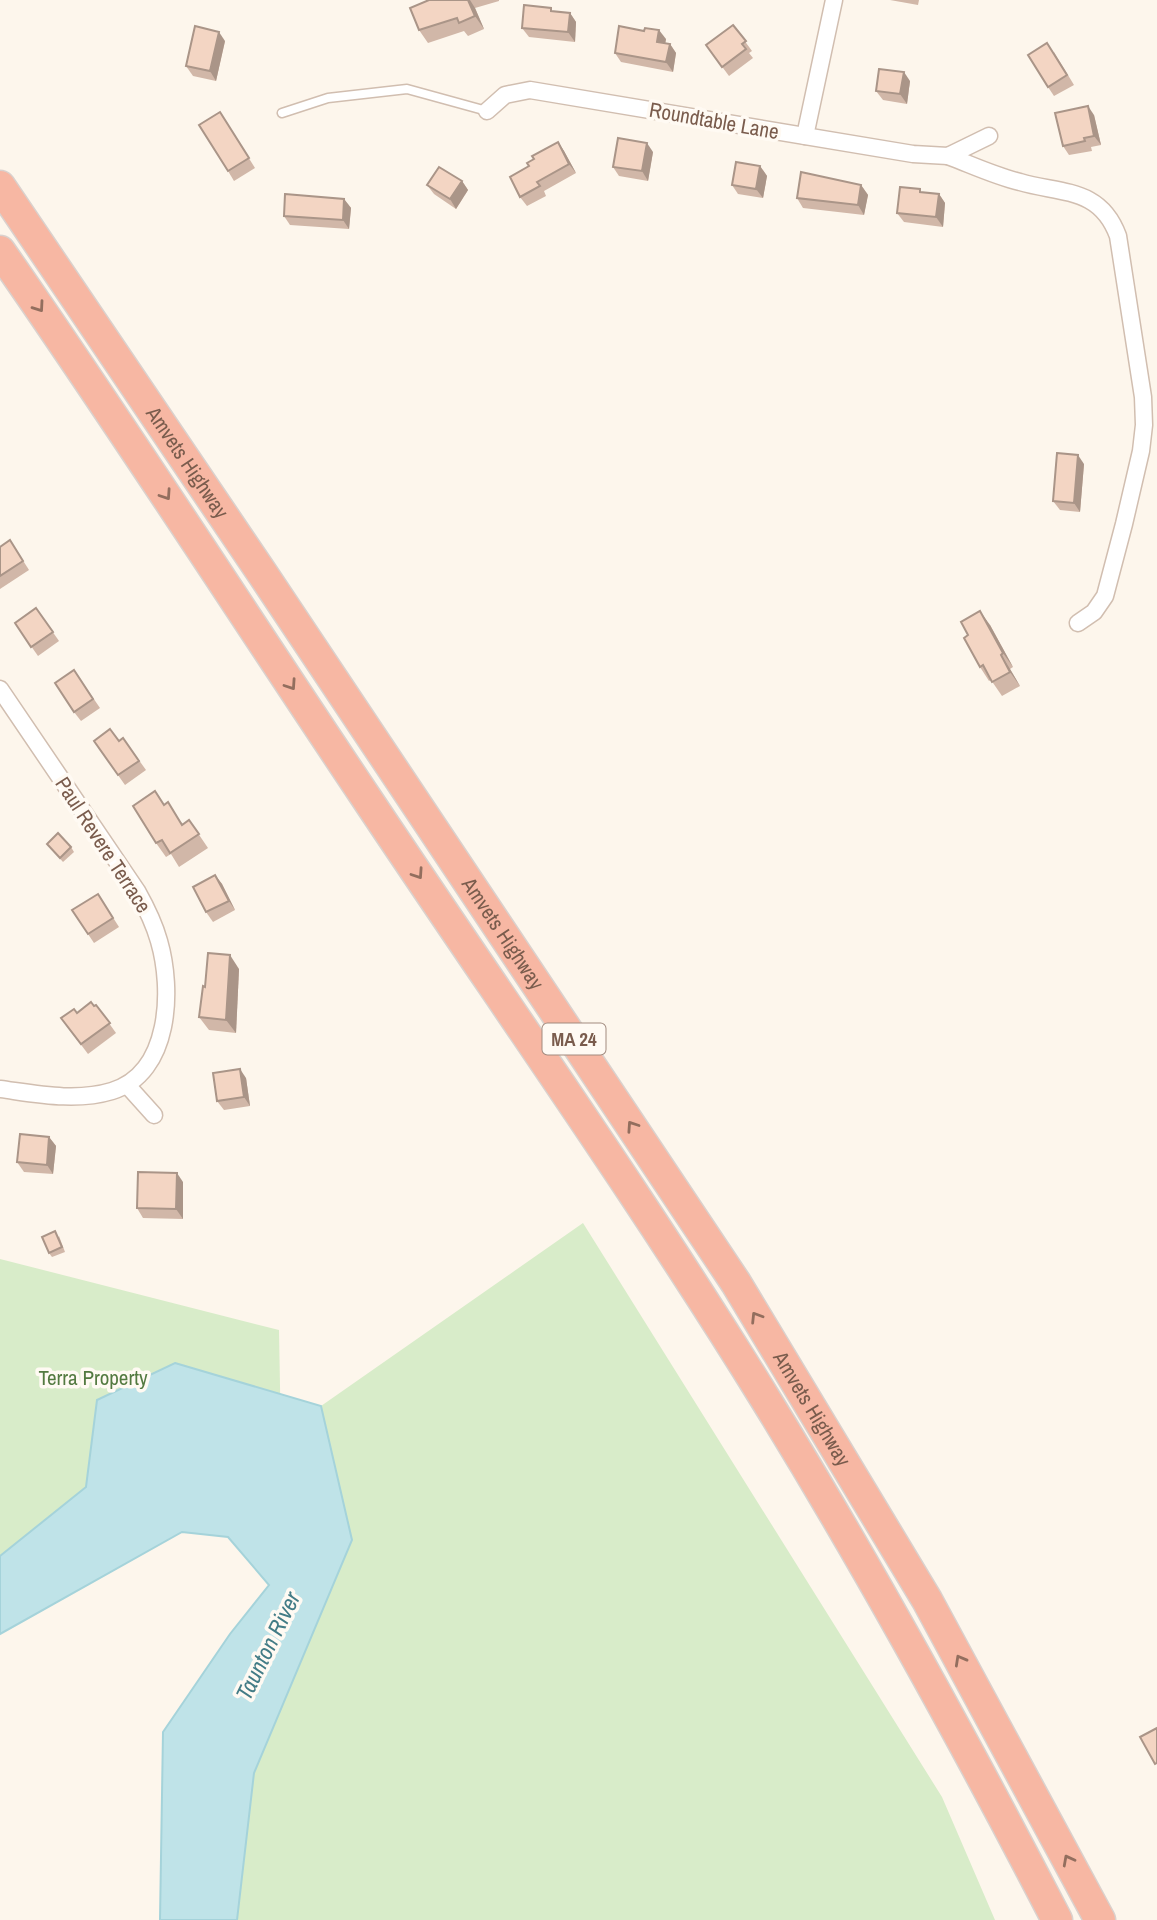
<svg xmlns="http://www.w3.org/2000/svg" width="1157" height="1920" font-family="'Archivo Narrow',sans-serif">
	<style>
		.green { fill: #d8ecc9 }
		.water { fill: #bfe3e8; stroke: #a5d3da; stroke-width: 2 }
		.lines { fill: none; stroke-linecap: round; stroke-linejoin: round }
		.lane-casing { stroke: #d1beb0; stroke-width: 11 }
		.street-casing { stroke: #d1beb0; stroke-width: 19 }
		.highway-casing { stroke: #dad1cd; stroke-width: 33 }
		.lane { stroke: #fff; stroke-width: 8 }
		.street { stroke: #fff; stroke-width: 16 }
		.highway { stroke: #f7b7a3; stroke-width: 30 }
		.wall { fill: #d1b7a8 }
		.shaded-wall { fill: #aa9588 }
		.building { fill: #f3d5c3; stroke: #aa9588; stroke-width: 2 }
		.oneway { stroke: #936e5e }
		.labels { text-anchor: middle; stroke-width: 7; stroke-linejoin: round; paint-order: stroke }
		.shield { fill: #fffaf3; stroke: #a28b7f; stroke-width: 2 }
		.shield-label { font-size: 19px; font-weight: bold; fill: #7a5c4d }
		.street-label { font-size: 21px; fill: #7a5c4d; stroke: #fffaf3 }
		.park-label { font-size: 21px; fill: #537a41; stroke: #fffaf3 }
		.water-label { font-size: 23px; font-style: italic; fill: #437c86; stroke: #fffaf3 }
	</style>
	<rect width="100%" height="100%" fill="#fdf6ec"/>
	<!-- green -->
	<g class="green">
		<polygon points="583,1223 942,1797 995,1920 237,1920 254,1773 352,1540 321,1406"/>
		<polygon points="0,1259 279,1330 281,1442 0,1582"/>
	</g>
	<!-- water -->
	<polygon class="water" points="175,1363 321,1406 352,1540 254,1773 237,1920 160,1920 163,1732 230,1634 269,1585 228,1537 182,1532 0,1634 0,1556 86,1487 97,1400"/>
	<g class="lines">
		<defs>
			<polyline id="lane" points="282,113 328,98 407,89 487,111"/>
			<g id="street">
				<polyline points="487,111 505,95 530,90 913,154 948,156 989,136"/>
				<polyline points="805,136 834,0"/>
				<path d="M948,156C972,165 995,176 1020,182C1061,194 1100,187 1118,236L1143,397L1144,425L1141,451L1124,524L1105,596L1094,612L1078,623"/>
				<path d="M0,689L137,891C146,907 154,923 159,941C173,989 171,1073 112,1091C76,1102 37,1094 0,1089"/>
				<polyline points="127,1085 154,1115"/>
			</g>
			<g id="highway">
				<path id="s1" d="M0,186L262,573L736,1283L927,1600L1100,1920"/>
				<path d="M0,251C125,430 243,614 365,796C499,997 639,1194 766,1400C870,1569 966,1744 1057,1920"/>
			</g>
		</defs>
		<!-- lane casing -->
		<use href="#lane" class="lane-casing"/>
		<!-- street casing -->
		<use href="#street" class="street-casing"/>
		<!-- highway casing -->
		<use href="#highway" class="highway-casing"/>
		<!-- lane -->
		<use href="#lane" class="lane"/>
		<!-- street -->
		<use href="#street" class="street"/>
		<!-- highway -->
		<use href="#highway" class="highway"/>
	</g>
	<!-- wall -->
	<g class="wall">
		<polygon points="429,0 499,0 499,1 475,8 484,29 468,36 464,31 428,43 419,30"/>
		<polygon points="890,0 919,0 918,5"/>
		<polygon points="554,11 570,13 576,22 575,42 529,37 522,28"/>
		<polygon points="733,25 752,51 749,53 753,58 729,76 706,45"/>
		<polygon points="666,39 665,43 670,44 676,53 673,72 621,62 615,53"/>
		<polygon points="225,41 216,81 193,76 186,66"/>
		<polygon points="1054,52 1074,85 1054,96 1048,87"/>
		<polygon points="910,81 907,104 883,100 876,91"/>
		<polygon points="220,112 255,168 234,181 228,171"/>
		<polygon points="1094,115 1101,145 1091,147 1092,151 1069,155 1063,146"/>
		<polygon points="558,142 564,151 576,173 544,191 546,196 527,206 520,197 529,166 534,159"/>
		<polygon points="653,152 648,181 619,176 613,167"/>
		<polygon points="760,166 767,176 763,198 738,194 732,185"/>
		<polygon points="462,181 468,190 456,209 434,194 427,185"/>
		<polygon points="861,185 868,195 864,215 803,208 797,198"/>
		<polygon points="923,192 939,194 945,203 943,227 904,222 897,213"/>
		<polygon points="344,199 351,208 349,229 290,225 284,216"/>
		<polygon points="1084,464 1080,512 1060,510 1053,501"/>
		<polygon points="10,540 29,570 0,589 0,547"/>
		<polygon points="36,608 59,641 38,656 15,623"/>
		<polygon points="990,625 1013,667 1010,669 1020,686 1002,696 991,680 989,681 980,667"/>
		<polygon points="74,670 100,708 81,721 74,712"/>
		<polygon points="123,738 146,770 125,785 94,741 119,741"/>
		<polygon points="155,791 164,805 183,824 189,820 208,848 179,867 171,854 166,857 156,843"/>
		<polygon points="47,844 71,847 74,852 63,862"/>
		<polygon points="215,875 222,884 235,910 213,922 206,912"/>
		<polygon points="98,894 119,927 94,943 72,910"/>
		<polygon points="239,969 236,1033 209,1030 199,1017 205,987"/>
		<polygon points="96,1005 116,1033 88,1054 61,1018"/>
		<polygon points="246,1078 250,1106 224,1110 217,1101"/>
		<polygon points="49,1137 56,1146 53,1174 24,1172 17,1162"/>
		<polygon points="183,1182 183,1219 143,1218 137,1208"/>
		<polygon points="59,1236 65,1252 52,1257 49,1253"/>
	</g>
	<!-- shaded-wall -->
	<g class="shaded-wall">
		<polygon points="468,0 470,0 475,8 484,29 475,16"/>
		<polygon points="570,13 576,22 575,42 568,32"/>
		<polygon points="659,30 666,39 664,51 657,42"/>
		<polygon points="219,32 225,41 216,81 210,71"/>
		<polygon points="670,44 676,53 673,72 666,62"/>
		<polygon points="904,72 910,81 907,104 900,94"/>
		<polygon points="1088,106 1094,115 1101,145 1094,136"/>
		<polygon points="558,142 564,151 576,173 569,164"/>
		<polygon points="647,143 653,152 648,181 642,171"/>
		<polygon points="760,166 767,176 763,198 756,189"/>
		<polygon points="462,181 468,190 456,209 450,199"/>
		<polygon points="861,185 868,195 864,215 858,205"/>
		<polygon points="939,194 945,203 943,227 936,217"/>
		<polygon points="344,199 351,208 349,229 343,220"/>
		<polygon points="1078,455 1084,464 1080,512 1074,503"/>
		<polygon points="980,611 990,625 1013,667 1003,653"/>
		<polygon points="1001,655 1010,669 1020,686 1010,672"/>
		<polygon points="215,875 222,884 235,910 229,901"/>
		<polygon points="230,955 239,969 236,1033 226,1020"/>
		<polygon points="240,1069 246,1078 250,1106 244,1097"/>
		<polygon points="49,1137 56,1146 53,1174 47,1165"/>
		<polygon points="177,1173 183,1182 183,1219 176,1209"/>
	</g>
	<!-- building -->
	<g class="building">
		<polygon points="429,0 468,0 475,16 459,23 457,18 419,30 410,8"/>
		<polygon points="524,5 551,8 551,11 570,13 568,32 522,28"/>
		<polygon points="733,25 746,41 742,44 746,49 722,67 706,45"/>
		<polygon points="195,26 219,32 210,71 186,66"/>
		<polygon points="619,26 644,31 645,28 659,30 657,42 670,44 666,62 615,53"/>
		<polygon points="1047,43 1067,75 1048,87 1028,55"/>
		<polygon points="879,69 904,72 900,94 876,91"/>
		<polygon points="1088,106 1094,136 1084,138 1085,141 1063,146 1055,113"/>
		<polygon points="220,112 249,158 228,171 199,125"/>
		<polygon points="618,138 647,143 642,171 613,167"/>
		<polygon points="558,142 569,164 537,182 540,186 520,197 510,177 529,166 527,163 534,159 532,156"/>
		<polygon points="736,162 760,166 756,189 732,185"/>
		<polygon points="439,167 462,181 450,199 427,185"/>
		<polygon points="801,172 861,185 858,205 797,198"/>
		<polygon points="900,187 920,189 920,192 939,194 936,217 897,213"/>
		<polygon points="285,194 344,199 343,220 284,216"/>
		<polygon points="1057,453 1078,455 1074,503 1053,501"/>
		<polygon points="10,540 23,561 0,576 0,547"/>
		<polygon points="36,608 53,632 31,647 15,623"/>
		<polygon points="980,611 1003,653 1001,655 1010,672 992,682 983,665 980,667 964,638 968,635 961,622"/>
		<polygon points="74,670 93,699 74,712 55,683"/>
		<polygon points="110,729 119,741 123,738 139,761 118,775 94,741"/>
		<polygon points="155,791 164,805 168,802 182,825 189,820 199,834 170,853 162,840 156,843 133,806"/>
		<polygon points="58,833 71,847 60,858 47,844"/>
		<polygon points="215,875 229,901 206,912 193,887"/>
		<polygon points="98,894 113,918 88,934 72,910"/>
		<polygon points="208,953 230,955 226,1020 199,1017 203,986 205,987"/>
		<polygon points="91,1002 94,1006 96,1005 110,1023 81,1044 61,1018 74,1009 77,1013"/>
		<polygon points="240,1069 244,1097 217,1101 213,1073"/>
		<polygon points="20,1134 49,1137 47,1165 17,1162"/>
		<polygon points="138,1172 177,1173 176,1209 137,1208"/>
		<polygon points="55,1231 62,1247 49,1253 42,1237"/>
		<polygon points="1157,1728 1157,1763 1155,1764 1140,1737"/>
	</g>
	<!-- one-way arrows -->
	<defs><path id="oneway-chevron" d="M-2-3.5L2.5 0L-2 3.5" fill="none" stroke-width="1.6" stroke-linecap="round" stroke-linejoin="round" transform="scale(1.75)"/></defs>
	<g class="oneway">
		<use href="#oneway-chevron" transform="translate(39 307) rotate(55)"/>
		<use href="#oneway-chevron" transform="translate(166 495) rotate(56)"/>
		<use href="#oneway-chevron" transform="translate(291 685) rotate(56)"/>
		<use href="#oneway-chevron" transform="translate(418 874) rotate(56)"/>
		<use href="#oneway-chevron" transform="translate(632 1126) rotate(-124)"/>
		<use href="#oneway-chevron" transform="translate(756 1317) rotate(-122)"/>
		<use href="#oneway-chevron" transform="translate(960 1660) rotate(-119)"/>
		<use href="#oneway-chevron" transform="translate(1068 1860) rotate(-118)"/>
	</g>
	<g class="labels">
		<!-- shield labels -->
		<rect class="shield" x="542.5" y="1023.5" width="63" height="31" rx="5"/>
		<g class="shield-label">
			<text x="574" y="1046">MA 24</text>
		</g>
		<!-- street labels -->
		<g class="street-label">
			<text transform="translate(714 121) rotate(10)" y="7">Roundtable Lane</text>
			<text dy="7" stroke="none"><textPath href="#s1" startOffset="334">Amvets Highway</textPath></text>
			<text transform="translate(103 845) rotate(57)" y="7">Paul Revere Terrace</text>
			<text dy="7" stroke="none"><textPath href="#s1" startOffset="901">Amvets Highway</textPath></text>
			<text dy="7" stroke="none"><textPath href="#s1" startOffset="1468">Amvets Highway</textPath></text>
		</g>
		<!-- park labels -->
		<g class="park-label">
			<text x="93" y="1385">Terra Property</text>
		</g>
		<!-- water labels -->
		<g class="water-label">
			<text transform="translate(268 1646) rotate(-64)" y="8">Taunton River</text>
		</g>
	</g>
</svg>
